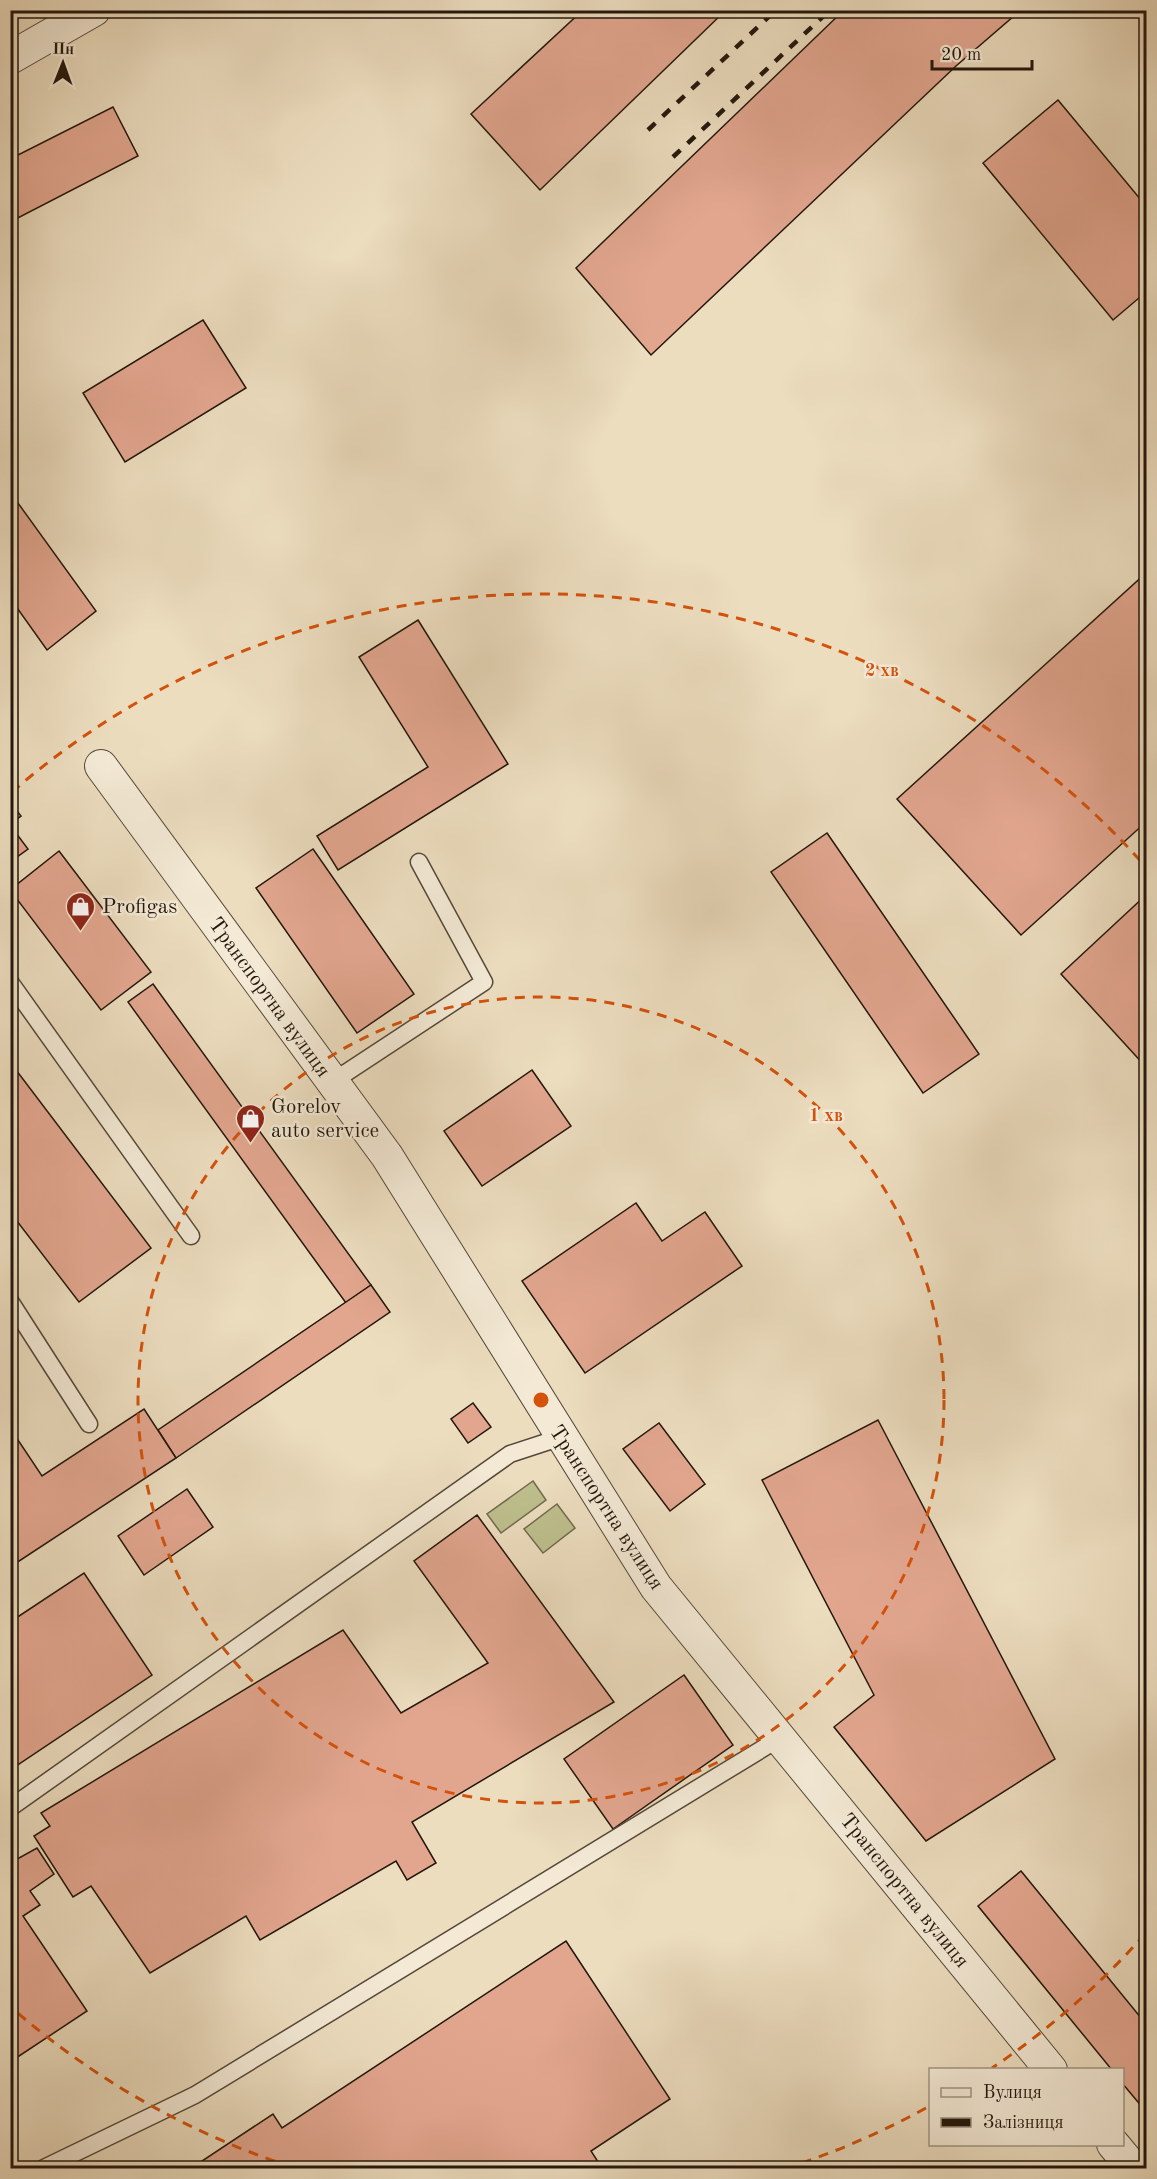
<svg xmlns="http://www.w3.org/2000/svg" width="1157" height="2179" font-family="'Old Standard TT',serif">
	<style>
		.green { fill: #bebf8e; stroke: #706a4d; stroke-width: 1.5 }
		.building { fill: #e2a68f; stroke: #23160c; stroke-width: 1.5 }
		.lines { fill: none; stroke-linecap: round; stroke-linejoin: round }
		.lane-casing { stroke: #554839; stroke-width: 19 }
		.street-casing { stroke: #554839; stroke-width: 34 }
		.lane { stroke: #f3e9d5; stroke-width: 16 }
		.street { stroke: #f3e9d5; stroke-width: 32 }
		.rail { stroke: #23160c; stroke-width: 4.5; stroke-dasharray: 10 10; stroke-linecap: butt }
		.ring { fill: none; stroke: #d4520c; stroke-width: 3; stroke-dasharray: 10 8 }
		.labels { text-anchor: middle; stroke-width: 5; stroke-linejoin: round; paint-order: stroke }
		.poi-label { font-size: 21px; fill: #23160c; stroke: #f3e9d5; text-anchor: start }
		.street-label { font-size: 21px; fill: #23160c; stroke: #f3e9d5 }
		.centre { fill: #d4520c; stroke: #f3e9d5; stroke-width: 3 }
		.ring-label { font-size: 18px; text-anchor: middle; font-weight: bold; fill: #d4520c; stroke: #f3e9d5; stroke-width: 5; stroke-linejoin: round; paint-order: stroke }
	</style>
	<rect width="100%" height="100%" fill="#ecddbf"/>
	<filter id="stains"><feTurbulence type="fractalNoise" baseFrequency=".00333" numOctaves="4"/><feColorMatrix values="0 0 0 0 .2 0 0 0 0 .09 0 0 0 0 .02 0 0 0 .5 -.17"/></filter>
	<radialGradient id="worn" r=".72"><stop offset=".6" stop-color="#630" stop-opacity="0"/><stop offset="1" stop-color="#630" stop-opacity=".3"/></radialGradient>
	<!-- green -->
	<g class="green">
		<polygon points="533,1481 546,1500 501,1533 487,1514"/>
		<polygon points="557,1504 575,1528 543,1553 524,1529"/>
	</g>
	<!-- building -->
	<g class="building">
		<polygon points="583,10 726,10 540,190 471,114"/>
		<polygon points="844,10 1021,10 956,66 651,355 576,268"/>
		<polygon points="1058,100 1146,206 1146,292 1113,320 983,163"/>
		<polygon points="113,107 138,156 10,222 10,159"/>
		<polygon points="203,320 246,388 125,462 83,393"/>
		<polygon points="10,492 96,611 47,650 10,598"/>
		<polygon points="1146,573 1146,822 1021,935 897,799"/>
		<polygon points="418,620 508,764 338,870 317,836 428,767 359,657"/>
		<polygon points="10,802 21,816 10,824"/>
		<polygon points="10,825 28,849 10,862"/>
		<polygon points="827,833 979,1054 923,1093 771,872"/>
		<polygon points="313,849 414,994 357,1033 256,888"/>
		<polygon points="59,851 151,972 101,1010 10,890"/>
		<polygon points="1146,895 1146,1067 1061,974"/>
		<polygon points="153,984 371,1285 346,1303 128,1002"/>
		<polygon points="10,1062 151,1248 79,1302 10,1212"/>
		<polygon points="532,1070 571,1126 482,1186 444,1131"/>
		<polygon points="636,1203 662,1241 705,1212 742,1266 585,1373 522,1281"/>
		<polygon points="371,1285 390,1312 176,1458 158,1430"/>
		<polygon points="473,1403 491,1427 468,1443 451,1419"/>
		<polygon points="144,1409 176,1458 10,1567 10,1428 42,1476"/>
		<polygon points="878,1420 1055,1759 926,1841 834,1727 874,1695 762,1480"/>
		<polygon points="659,1423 705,1484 670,1511 623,1449"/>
		<polygon points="187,1489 213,1527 144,1575 118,1536"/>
		<polygon points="477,1515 614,1702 412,1822 436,1863 407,1880 396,1861 260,1940 246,1916 150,1973 91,1886 73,1897 34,1836 50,1826 41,1813 343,1630 401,1713 488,1663 414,1561"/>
		<polygon points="84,1573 152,1675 10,1770 10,1622"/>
		<polygon points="684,1675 733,1745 613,1829 564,1759"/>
		<polygon points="37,1848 54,1874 30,1891 40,1905 23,1916 87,2011 10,2062 10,1863"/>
		<polygon points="1021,1871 1146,2024 1146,2106 1143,2108 1122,2083 1122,2070 1112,2070 978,1906"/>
		<polygon points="566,1941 670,2099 591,2151 602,2168 198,2168 196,2165 273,2114 282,2128"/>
	</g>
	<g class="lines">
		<defs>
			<g id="lane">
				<polyline points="10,982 191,1236"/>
				<polyline points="332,1082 484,982 419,862"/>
				<polyline points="10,1301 89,1424"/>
				<polyline points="10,1808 510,1454 562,1437"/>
				<polyline points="44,2168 195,2095 780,1738"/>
			</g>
			<g id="street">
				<polyline points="10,58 94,10"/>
				<polyline points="101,766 387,1156 656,1587 1051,2070"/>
				<polyline points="1113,2144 1133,2168"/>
			</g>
		</defs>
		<!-- lane casing -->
		<use href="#lane" class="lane-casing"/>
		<!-- street casing -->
		<use href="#street" class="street-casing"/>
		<!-- lane -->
		<use href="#lane" class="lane"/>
		<!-- street -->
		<use href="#street" class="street"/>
		<!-- rail -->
		<g class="rail">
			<polyline points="648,130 776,10"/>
			<polyline points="673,157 830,10"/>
		</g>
	</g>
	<!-- distance rings -->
	<g class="ring">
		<circle cx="541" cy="1400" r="403"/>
		<path d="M1145 1934A806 806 0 0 1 992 2068M926 2108A806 806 0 0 1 790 2167M292 2167A806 806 0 0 1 12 2008M12 792A806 806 0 0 1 1145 866"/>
	</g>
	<!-- icons -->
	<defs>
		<symbol id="shop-pin" viewBox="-11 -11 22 30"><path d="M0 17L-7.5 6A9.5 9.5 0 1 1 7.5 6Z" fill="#8f2418" stroke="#f3e9d5"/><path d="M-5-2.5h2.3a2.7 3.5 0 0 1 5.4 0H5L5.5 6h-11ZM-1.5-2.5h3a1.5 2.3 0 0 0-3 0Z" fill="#fff"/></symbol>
	</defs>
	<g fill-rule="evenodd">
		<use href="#shop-pin" x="64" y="890" width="33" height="45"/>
		<use href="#shop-pin" x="234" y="1102" width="33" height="45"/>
	</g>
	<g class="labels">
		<!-- poi labels -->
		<g class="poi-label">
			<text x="102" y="913">Profigas</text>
			<text x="271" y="1113">Gorelov<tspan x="271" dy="24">auto service</tspan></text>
		</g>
		<!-- street labels -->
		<g class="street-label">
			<text transform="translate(270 997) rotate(54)" y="7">Транспортна вулиця</text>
			<text transform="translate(607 1507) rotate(57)" y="7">Транспортна вулиця</text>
			<text transform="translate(905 1890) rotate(51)" y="7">Транспортна вулиця</text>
		</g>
	</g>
	<circle cx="541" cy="1400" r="9" class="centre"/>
	<g class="ring-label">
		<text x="882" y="676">2 хв</text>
		<text x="826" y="1121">1 хв</text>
	</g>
	<!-- margin -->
	<rect width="1157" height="2179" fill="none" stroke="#ecddbf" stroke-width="36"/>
	<rect x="12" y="12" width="1133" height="2155" fill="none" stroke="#23160c" stroke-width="3"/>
	<rect x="18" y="18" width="1121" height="2143" fill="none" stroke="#23160c" stroke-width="1.5"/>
	<!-- legend -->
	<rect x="929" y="2068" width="195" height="78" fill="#f3e9d5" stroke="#a09585" stroke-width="1.5"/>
	<rect x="941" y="2088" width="30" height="9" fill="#f3e9d5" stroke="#a09585" stroke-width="1.5"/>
	<text x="983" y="2098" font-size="18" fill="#23160c">Вулиця</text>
	<rect x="941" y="2118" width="30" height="9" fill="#23160c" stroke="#a09585" stroke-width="1.5"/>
	<text x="983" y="2128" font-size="18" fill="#23160c">Залізниця</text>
	<!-- north arrow -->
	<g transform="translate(63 63) rotate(1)" stroke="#f3e9d5" stroke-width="4.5" paint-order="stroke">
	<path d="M0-4.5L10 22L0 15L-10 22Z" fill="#23160c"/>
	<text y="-9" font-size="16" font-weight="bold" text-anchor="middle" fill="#23160c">Пн</text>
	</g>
	<!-- scale -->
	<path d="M932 60v9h100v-9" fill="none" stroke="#23160c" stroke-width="3"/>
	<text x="941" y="60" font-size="18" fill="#23160c" stroke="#f3e9d5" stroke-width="4.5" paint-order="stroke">20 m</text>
	<rect width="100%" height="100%" filter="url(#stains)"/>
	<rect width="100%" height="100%" fill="url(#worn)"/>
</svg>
